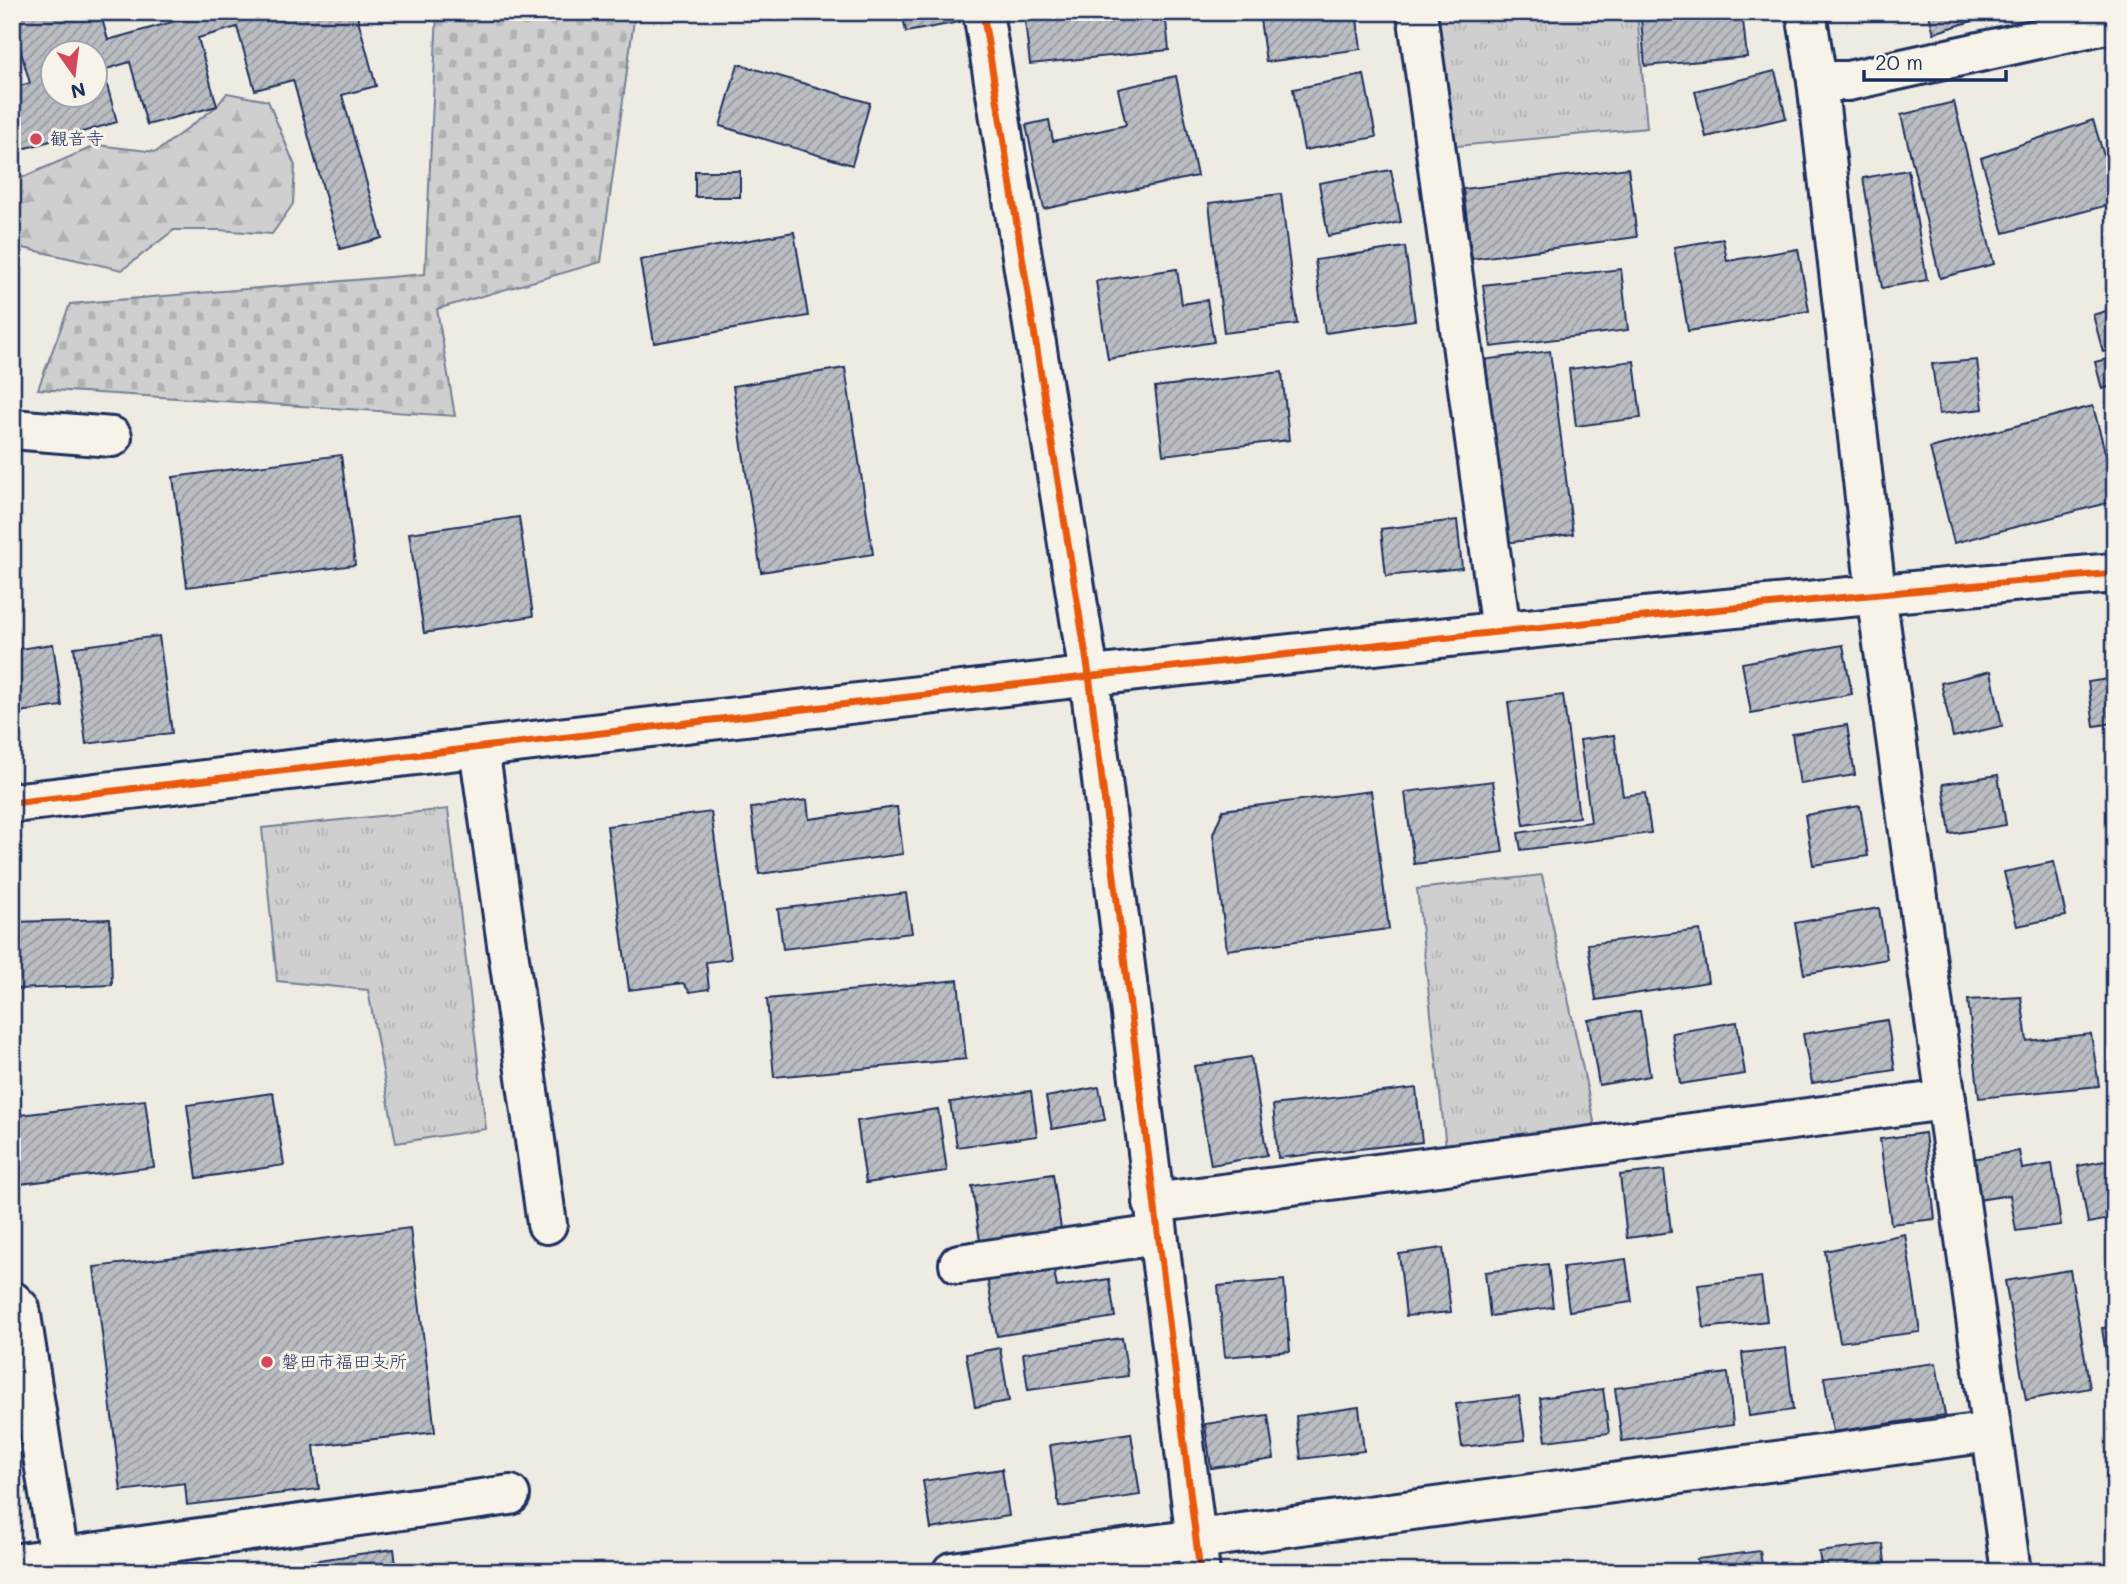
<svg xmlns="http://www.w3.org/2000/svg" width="2127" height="1584" font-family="Mali,'Klee One',sans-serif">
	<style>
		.grass { fill: url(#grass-tufts); stroke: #757f96; stroke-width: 2 }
		.forest { fill: url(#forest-firs); stroke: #757f96; stroke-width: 2 }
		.cemetery { fill: url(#cemetery-stones); stroke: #757f96; stroke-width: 2 }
		.building { fill: url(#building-hatch); stroke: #1b2f5e; stroke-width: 2; fill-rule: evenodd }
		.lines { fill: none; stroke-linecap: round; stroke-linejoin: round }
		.street-casing { stroke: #1b2f5e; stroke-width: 44 }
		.secondary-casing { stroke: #1b2f5e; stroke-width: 44 }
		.street { stroke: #f7f3e8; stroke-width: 38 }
		.secondary { stroke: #f7f3e8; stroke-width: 38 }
		.cycleway-casing { stroke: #f7f3e8; stroke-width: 11 }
		.cycleway { stroke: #e8590c; stroke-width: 7 }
		.poi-dot { fill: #d1495b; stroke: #f7f3e8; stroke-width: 2.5 }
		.labels { text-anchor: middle; stroke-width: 6; stroke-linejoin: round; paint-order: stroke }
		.poi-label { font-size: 18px; fill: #1b2f5e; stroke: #f7f3e8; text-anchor: start }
	</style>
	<defs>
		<pattern id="grass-tufts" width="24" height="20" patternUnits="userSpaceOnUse" patternTransform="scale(1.75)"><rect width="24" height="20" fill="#cfcfcf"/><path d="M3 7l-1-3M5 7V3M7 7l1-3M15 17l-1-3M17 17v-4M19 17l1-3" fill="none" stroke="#b1b2b4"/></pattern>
		<pattern id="forest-firs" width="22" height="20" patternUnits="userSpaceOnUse" patternTransform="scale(1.75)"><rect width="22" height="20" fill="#cfcfcf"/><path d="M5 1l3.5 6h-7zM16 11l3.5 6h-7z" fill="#b1b2b4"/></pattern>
		<pattern id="cemetery-stones" width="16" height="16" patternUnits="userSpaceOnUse" patternTransform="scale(1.75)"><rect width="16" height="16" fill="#cfcfcf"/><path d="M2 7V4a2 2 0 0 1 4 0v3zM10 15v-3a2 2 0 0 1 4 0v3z" fill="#b1b2b4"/></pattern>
		<pattern id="building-hatch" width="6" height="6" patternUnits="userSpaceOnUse" patternTransform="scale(1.75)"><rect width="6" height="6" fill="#babdc2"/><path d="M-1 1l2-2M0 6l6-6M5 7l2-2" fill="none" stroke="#969aa1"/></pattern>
	</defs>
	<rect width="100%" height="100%" fill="#eeebe2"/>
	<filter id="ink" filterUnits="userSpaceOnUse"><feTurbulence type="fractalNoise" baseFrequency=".0143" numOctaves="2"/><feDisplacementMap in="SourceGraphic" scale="14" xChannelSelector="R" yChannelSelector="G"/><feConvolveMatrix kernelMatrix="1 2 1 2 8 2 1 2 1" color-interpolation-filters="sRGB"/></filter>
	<g filter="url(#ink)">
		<!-- grass -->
		<g class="grass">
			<polygon points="1417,12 1637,12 1647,128 1436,148"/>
			<polygon points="448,809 486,1129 396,1143 368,990 277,981 262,828"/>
			<polygon points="1542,875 1599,1145 1448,1165 1417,889"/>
		</g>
		<!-- forest -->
		<polygon class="forest" points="227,93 268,101 295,166 293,204 272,234 219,230 174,230 122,270 19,247 12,238 12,182 97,145 156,152 217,106"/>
		<!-- cemetery -->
		<polygon class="cemetery" points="437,12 635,12 601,262 437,309 455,416 38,389 70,304 425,274"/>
		<!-- building -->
		<g class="building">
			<path d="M12,12H100L108,40L208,12H356L376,86L342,95L382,238L340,249L293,80L255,90L237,27L198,38L217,106L147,125L130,62L103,70L117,122L12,152V88L30,83L12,21ZM52,52H94V94H52Z"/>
			<polygon points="902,12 958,12 960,22 906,32"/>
			<polygon points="1024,12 1165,12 1169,50 1030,64"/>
			<polygon points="1259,12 1356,12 1361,49 1266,62"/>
			<polygon points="1712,12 1742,12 1747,57 1645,66 1641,19"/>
			<polygon points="1928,12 1990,12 1991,15 1934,33"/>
			<polygon points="738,64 870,103 852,165 720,126"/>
			<polygon points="1775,71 1786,118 1706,137 1695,91"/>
			<polygon points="1364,75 1376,137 1304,150 1293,89"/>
			<polygon points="1176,76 1197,176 1044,209 1026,125 1049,120 1053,141 1126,125 1118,89"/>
			<polygon points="1954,102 1994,264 1940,278 1901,115"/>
			<polygon points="2093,120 2115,192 2115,203 2004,233 1981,158"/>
			<polygon points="1628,168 1637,237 1472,259 1463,189"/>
			<polygon points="1391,170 1401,222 1328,236 1319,183"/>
			<polygon points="1908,170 1927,280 1882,288 1863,178"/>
			<rect x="695" y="171" width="45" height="26"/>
			<polygon points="1281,194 1297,324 1224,333 1209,203"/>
			<polygon points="794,232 808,316 654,343 640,260"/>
			<polygon points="1723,239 1727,261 1798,249 1809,311 1688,331 1674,247"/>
			<polygon points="1405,247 1415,320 1325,333 1315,260"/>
			<polygon points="1177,269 1182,304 1207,300 1214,342 1108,359 1096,281"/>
			<polygon points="1621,269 1628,330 1491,347 1483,285"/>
			<polygon points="2115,308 2115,349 2103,352 2093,315"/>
			<polygon points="1550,351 1573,534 1505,543 1482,360"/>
			<polygon points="2115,357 2115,385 2102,389 2095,362"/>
			<polygon points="1977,360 1983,409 1939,414 1932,364"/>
			<polygon points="1634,361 1641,418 1576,426 1569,369"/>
			<polygon points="845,368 873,554 761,572 733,386"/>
			<polygon points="1282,372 1289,440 1163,455 1155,387"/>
			<polygon points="2093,406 2115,490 2115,501 1954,543 1930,448"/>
			<polygon points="341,455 355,565 187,587 173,477"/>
			<polygon points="519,517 533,616 424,633 409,533"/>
			<polygon points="1457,520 1462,568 1386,576 1381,529"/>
			<polygon points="159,636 172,733 86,744 74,647"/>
			<polygon points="53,644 62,706 12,713 12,650"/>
			<polygon points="1843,645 1852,694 1751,713 1742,663"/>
			<polygon points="1991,671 2002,726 1953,737 1941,683"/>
			<polygon points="2115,678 2115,723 2094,726 2088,682"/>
			<polygon points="1563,695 1579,817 1524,825 1508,702"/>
			<polygon points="1847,725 1855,775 1800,784 1792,734"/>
			<polygon points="1614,735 1623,796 1645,793 1651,833 1521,850 1518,833 1591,822 1580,740"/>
			<polygon points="1998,775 2006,825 1950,834 1943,784"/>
			<polygon points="1493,781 1503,852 1414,864 1405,792"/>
			<polygon points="1371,791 1389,929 1227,950 1213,834 1223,810"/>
			<polygon points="807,800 809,819 897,807 903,854 759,874 751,808"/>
			<polygon points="1860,806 1868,856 1813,865 1805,815"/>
			<polygon points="711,812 731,959 706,962 709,989 690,992 683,983 629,990 607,826"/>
			<polygon points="2054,862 2066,916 2017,926 2004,872"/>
			<polygon points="906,893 912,933 783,949 778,909"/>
			<polygon points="1879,908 1887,959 1804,974 1795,923"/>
			<polygon points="110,919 112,985 17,989 14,922"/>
			<polygon points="1700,930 1708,982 1596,1000 1588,944"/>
			<polygon points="958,980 966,1059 774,1077 767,999"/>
			<polygon points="2021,997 2027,1041 2091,1034 2099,1086 1979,1098 1968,1000"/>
			<polygon points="1640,1011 1650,1076 1599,1085 1588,1020"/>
			<polygon points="1887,1020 1895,1070 1812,1083 1803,1034"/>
			<polygon points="1737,1022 1745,1074 1680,1084 1672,1033"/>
			<polygon points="1251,1057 1267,1155 1211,1165 1194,1066"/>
			<polygon points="1099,1087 1105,1120 1052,1129 1046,1097"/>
			<polygon points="1416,1088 1422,1142 1278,1158 1273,1105"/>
			<polygon points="1031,1091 1037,1136 957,1147 950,1102"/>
			<polygon points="273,1093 284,1165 197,1178 187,1105"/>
			<polygon points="145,1100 154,1167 12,1185 12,1116"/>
			<polygon points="938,1109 947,1171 866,1183 857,1121"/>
			<polygon points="1925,1133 1935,1219 1891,1224 1880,1139"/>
			<polygon points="2019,1151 2022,1169 2052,1164 2061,1225 2016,1231 2010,1195 1978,1200 1972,1159"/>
			<polygon points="2115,1159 2115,1218 2088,1223 2078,1166"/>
			<polygon points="1664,1170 1671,1232 1627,1238 1620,1175"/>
			<polygon points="1053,1174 1062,1236 981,1248 972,1186"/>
			<polygon points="410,1228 435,1432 314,1446 319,1489 187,1505 185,1483 121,1491 94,1267"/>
			<polygon points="1905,1234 1920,1332 1840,1342 1825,1251"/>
			<polygon points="1443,1248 1451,1312 1406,1316 1399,1254"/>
			<polygon points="1626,1259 1632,1302 1569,1311 1563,1267"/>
			<polygon points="1548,1264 1553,1307 1490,1316 1485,1272"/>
			<polygon points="1053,1266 1057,1287 1109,1279 1115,1317 997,1336 987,1276"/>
			<polygon points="2070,1270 2090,1388 2026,1400 2005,1281"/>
			<polygon points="1761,1277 1767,1321 1704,1328 1698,1285"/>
			<polygon points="1284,1280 1290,1351 1225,1357 1218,1286"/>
			<polygon points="2115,1326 2115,1394 2112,1394 2102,1328"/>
			<polygon points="1122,1338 1128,1376 1028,1390 1023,1353"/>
			<polygon points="1000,1348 1009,1401 975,1407 966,1354"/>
			<polygon points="1786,1348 1793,1410 1749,1416 1742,1353"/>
			<polygon points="1936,1363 1945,1415 1833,1432 1824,1377"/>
			<polygon points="1728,1373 1733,1425 1622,1441 1615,1388"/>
			<polygon points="1603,1389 1609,1433 1546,1441 1540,1398"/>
			<polygon points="1519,1396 1525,1440 1462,1447 1456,1404"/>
			<polygon points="1359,1407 1364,1451 1301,1459 1296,1416"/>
			<polygon points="1268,1415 1274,1459 1211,1468 1205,1424"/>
			<polygon points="1131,1433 1140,1495 1059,1507 1050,1445"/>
			<polygon points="1002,1469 1009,1516 931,1529 923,1481"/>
			<polygon points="1883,1544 1886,1572 1822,1572 1819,1552"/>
			<polygon points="394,1549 397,1572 237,1572"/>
			<polygon points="1760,1551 1763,1572 1699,1572 1697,1559"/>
		</g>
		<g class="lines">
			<defs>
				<g id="street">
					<polyline points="983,12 1089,675 1200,1572"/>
					<polyline points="1417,12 1501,631"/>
					<polyline points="1817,81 1848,81 2115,22"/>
					<polyline points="12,429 112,437"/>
					<polyline points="479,748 547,1224"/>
					<polyline points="1153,1203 1946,1100"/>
					<polyline points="959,1264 1157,1235"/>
					<polyline points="12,1301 20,1309 59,1558"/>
					<polyline points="12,1564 510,1495"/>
					<polyline points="952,1572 1991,1432"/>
				</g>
				<g id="secondary">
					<polyline points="1806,12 1817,81 1876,593 2011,1572"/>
					<path d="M12,803C712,720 1412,633 2115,573"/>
				</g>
			</defs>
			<!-- street casing -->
			<use href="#street" class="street-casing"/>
			<!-- secondary casing -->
			<use href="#secondary" class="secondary-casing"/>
			<!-- street -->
			<use href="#street" class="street"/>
			<!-- secondary -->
			<use href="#secondary" class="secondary"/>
			<defs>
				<g id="cycleway">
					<polyline points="983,12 1089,675 1200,1572"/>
					<path d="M12,803C712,720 1412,633 2115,573"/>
				</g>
			</defs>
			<!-- cycleway casing -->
			<use href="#cycleway" class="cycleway-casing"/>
			<!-- cycleway -->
			<use href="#cycleway" class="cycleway"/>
		</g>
	</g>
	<!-- markers -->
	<g class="poi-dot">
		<circle cx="36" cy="139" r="7"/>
		<circle cx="267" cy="1362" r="7"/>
	</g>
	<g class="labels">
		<!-- poi labels -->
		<g class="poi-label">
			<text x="50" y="145">観音寺</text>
			<text x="281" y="1368">磐田市福田支所</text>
		</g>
	</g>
	<!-- margin -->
	<rect width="2127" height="1584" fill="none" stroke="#f7f3e8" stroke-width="42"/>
	<rect x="21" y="21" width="2085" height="1542" fill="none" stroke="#1b2f5e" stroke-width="2.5" filter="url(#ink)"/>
	<!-- north arrow -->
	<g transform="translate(74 74) rotate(166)"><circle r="33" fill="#f7f3e8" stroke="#9fa5b1" stroke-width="2"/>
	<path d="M0-5L12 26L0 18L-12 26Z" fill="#d1495b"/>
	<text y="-10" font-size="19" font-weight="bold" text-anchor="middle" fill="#1b2f5e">N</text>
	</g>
	<!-- scale -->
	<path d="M1864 70v10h142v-10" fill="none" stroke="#1b2f5e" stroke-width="3.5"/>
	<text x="1875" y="70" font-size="21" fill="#1b2f5e" stroke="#f7f3e8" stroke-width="5" paint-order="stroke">20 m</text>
</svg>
